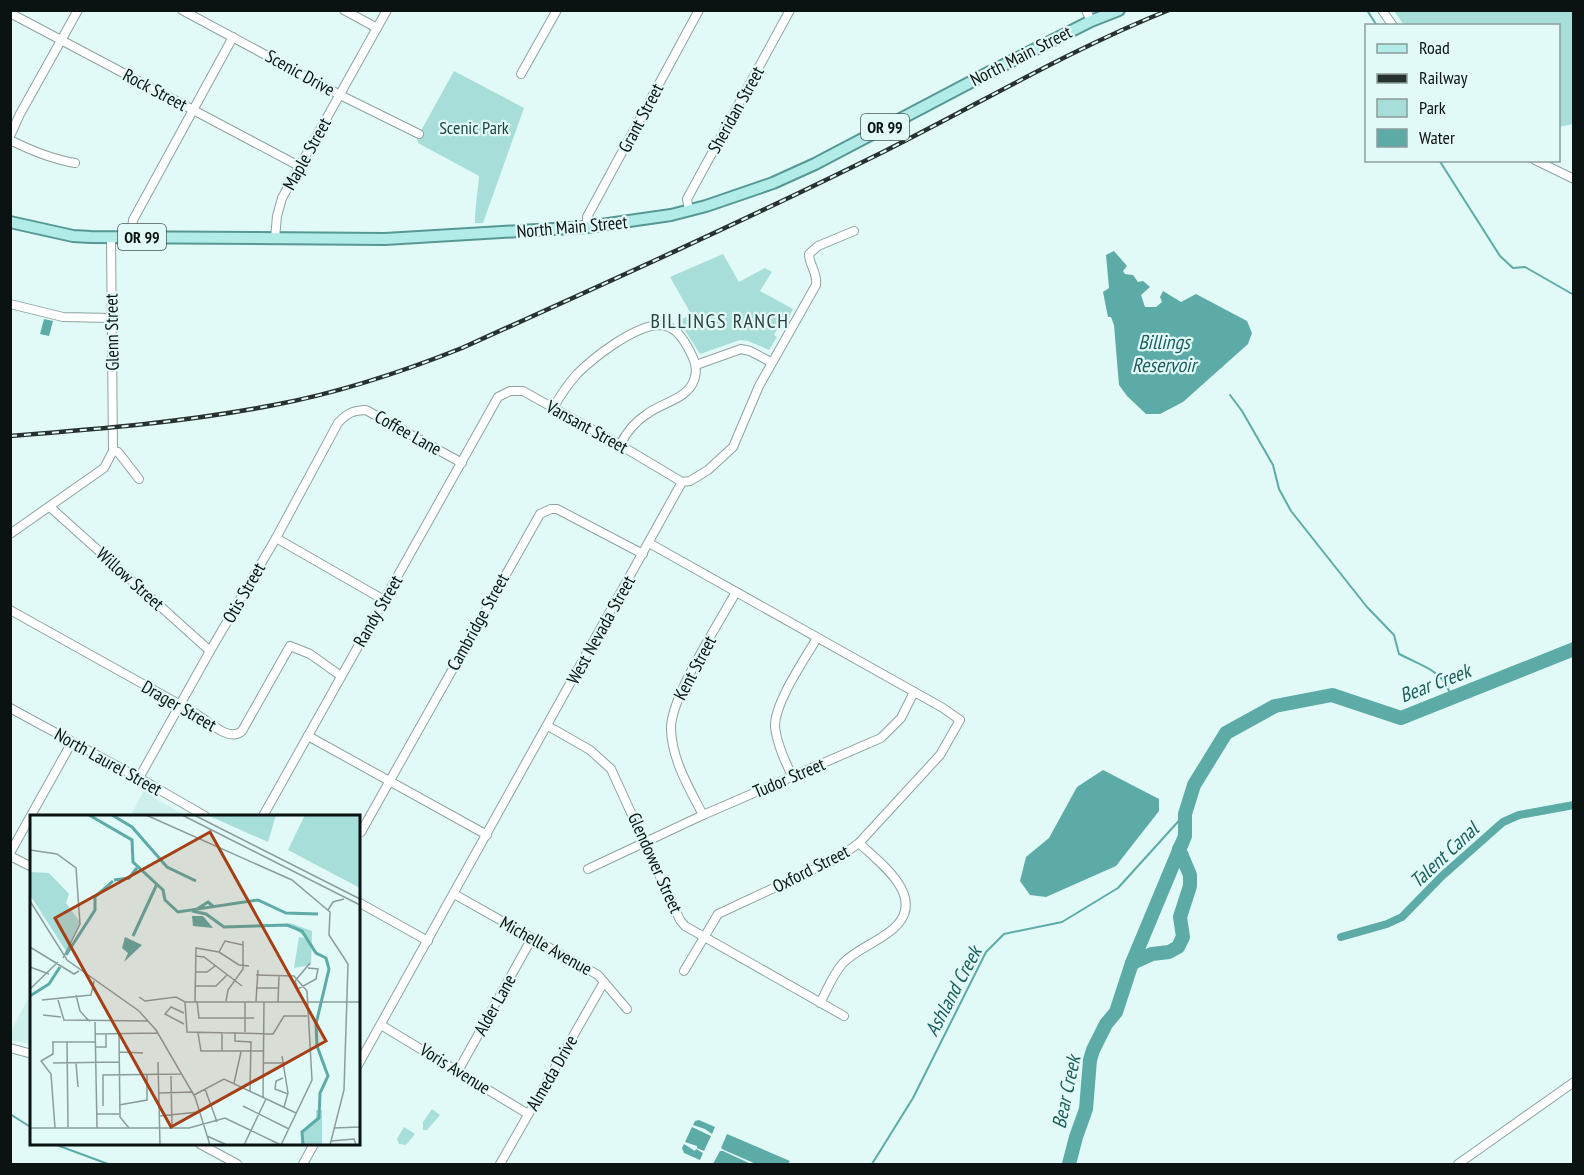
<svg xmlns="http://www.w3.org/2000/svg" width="1584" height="1175" font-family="'PT Sans Narrow',sans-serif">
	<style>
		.built { fill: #cef0ed }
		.green { fill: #a8ded9 }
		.water { fill: #5daba6 }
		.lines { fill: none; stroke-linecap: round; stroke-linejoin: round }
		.stream { stroke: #5daba6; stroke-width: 2 }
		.canal { stroke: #5daba6; stroke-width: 8 }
		.river { stroke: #5daba6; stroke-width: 14 }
		.minor-casing { stroke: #8da3a1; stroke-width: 10 }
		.major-casing { stroke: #569893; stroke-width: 14 }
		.minor { stroke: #fff; stroke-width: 8 }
		.major { stroke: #b2ece8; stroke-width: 10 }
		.rail-casing { stroke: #273230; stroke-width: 4.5 }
		.rail { stroke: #e1f9f7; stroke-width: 2; stroke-dasharray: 7; stroke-linecap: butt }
		.labels { text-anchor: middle; stroke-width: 4.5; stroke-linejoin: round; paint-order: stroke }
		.shield { fill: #e1f9f7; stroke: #4a5857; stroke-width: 1.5 }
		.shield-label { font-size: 16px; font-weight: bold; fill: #0a1312 }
		.street-label { font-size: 18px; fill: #0a1312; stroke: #e1f9f7 }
		.park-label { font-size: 18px; fill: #1f4442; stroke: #e1f9f7 }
		.neighbourhood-label { font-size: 20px; letter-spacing: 1.5px; fill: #2c403e; stroke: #e1f9f7 }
		.water-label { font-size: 20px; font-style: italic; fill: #1c5e5a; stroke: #e1f9f7 }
		.inset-river { fill: none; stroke: #5daba6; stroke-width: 3 }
		.inset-road { fill: none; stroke: #8b9d9b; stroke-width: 1.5 }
		.view { fill: #a53f15; fill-opacity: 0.15; stroke: #a53f15; stroke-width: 3 }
		.inset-edge { fill: none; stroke: #0a1312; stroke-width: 3 }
	</style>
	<rect width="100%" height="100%" fill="#e1f9f7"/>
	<!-- built -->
	<g class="built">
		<polygon points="145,789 156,799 186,816 130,816"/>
		<polygon points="31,993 31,1044 10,1040 11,1031"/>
	</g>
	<!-- green -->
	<g class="green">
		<polygon points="1394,11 1573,11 1573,124 1559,127 1558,26 1404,25"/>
		<path d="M454,71L524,108L483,223H475C475,207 478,192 479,176L418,143L417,138Z"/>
		<polygon points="723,254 739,282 765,268 772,272 760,291 793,309 787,320 783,319 774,335 777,337 769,350 748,341 740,340 700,354 679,321 691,314 670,277"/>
		<polygon points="432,1109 440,1115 427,1130 423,1130 423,1122"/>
		<polygon points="404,1127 415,1134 406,1145 399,1144 397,1139"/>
	</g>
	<!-- water -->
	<g class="water">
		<polygon points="1114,251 1127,266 1123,271 1125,274 1133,275 1138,282 1143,281 1150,287 1141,295 1145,307 1156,307 1162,302 1160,297 1163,291 1181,302 1196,294 1247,321 1252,333 1248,344 1183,402 1160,414 1146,414 1127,396 1119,385 1114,325 1111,317 1108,317 1103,292 1109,288 1106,255"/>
		<polygon points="44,319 53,321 49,336 40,334"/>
		<polygon points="1103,770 1159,799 1159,811 1116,866 1046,897 1030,895 1020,881 1026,857 1049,838 1077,787"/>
		<polygon points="699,1120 715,1127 712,1134 705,1129 693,1125 695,1121"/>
		<polygon points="692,1127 711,1136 704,1151 697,1148 697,1146 685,1142"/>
		<polygon points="727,1134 790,1161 788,1164 756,1164 724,1150 721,1148"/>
		<polygon points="684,1144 695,1151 696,1149 703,1153 700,1160 684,1153 682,1148"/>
		<polygon points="720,1151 723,1151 751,1164 713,1164"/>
	</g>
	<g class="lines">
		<!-- stream -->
		<g class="stream">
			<polyline points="1367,10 1377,26"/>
			<polyline points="1439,160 1500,256 1513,268 1525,267 1574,295"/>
			<path d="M1230,395L1242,411L1273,465L1279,489L1291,511L1367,607L1394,635L1399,654C1422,666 1444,670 1451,697"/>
			<polyline points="10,1114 32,1128"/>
			<polyline points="54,1144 108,1164"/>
			<polyline points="872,1164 913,1098 986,952 1004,934 1062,922 1118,888 1185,814"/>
		</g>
		<!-- canal -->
		<polyline class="canal" points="1341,937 1387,924 1402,917 1442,876 1503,822 1519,815 1574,805"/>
		<!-- river -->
		<g class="river">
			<polyline points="1132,963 1152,954 1169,952 1178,947 1183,937 1180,917 1190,886 1190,875 1179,849"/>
			<polyline points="1069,1164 1076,1137 1086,1109 1090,1060 1093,1050 1106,1024 1116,1012 1132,963 1185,836 1185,814 1194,785 1226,733 1275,706 1332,695 1401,718 1574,649"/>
		</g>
		<defs>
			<g id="minor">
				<polyline points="182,10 340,95 419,134"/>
				<polyline points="344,10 377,28"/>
				<polyline points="1086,10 1091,21"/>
				<polyline points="1382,10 1393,26"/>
				<polyline points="10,13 299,166"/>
				<polyline points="521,74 557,10"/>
				<polyline points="10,136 20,114 78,10"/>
				<path d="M10,140C32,151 51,159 75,163"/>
				<polyline points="1535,160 1574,179"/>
				<polyline points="689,211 687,199 790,10"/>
				<polyline points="587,227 587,217 699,10"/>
				<polyline points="131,237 133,220 233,37"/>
				<polyline points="275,238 277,216 282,198 387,10"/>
				<polyline points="10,304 63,317 111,318"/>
				<polyline points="696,365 741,349 750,351 771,362"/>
				<path d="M553,408C560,396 568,384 577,374C594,357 634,326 659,325C673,325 681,335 687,346C693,357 699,367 694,380C688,399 661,403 647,414C636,421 626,433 620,445"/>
				<polyline points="113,451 118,452 139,479"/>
				<polyline points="50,507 210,651"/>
				<polyline points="10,534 104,468 113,451 111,237"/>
				<polyline points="276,538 384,600"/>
				<polyline points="649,543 943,708 960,720 940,755 859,843 838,858 718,914 684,971"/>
				<path d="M10,610L195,713C207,720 229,743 242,731L290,646L310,654L341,676"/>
				<polyline points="10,708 139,778 205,816"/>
				<polyline points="548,726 590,750 611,769 680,920 685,926 844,1016"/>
				<polyline points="308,736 487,835"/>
				<path d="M792,776C785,761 777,744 775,727C774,703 805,659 817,638"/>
				<path d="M139,778L210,651L276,538L338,423C346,414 353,410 366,410L462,463"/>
				<path d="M703,815C689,788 672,760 671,729C670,698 719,623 736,592"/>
				<polyline points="263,816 498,397 510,391 523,391 620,445 682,482"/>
				<polyline points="361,832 540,514 551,509 557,509 643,554"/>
				<polyline points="10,853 72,742"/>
				<polyline points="10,856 32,867"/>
				<polyline points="588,869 703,815 881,738 901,718 914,692"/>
				<polyline points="454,894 598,975 627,1009"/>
				<polyline points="358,902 428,941"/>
				<path d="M820,1003C827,990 833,974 843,963C857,949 878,942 893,929C929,898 880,863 859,843"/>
				<polyline points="381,1025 528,1114"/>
				<polyline points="10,1048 32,1054"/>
				<path d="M358,1065L682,482L690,481L708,470L733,447L759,386L816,285C818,273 809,265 809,254L818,246L854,231"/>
				<polyline points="458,1071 532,938"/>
				<polyline points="200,1144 237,1164"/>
				<polyline points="303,1164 314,1144"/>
				<polyline points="500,1164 604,982"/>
				<polyline points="1458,1164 1574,1082"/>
			</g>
			<polyline id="major" points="10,222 73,236 91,237 385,239 587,227 671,215 706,206 773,183 815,164 986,74 1091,21 1119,10"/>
		</defs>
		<!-- minor casing -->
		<use href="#minor" class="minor-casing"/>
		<!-- major casing -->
		<use href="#major" class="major-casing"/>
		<!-- minor -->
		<use href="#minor" class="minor"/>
		<!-- major -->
		<use href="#major" class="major"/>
		<defs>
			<path id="rail" d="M10,436C99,429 187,422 274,405C338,393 402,372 462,348C604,284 746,220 885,151C979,104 1071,49 1169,10"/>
		</defs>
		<!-- rail casing -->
		<use href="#rail" class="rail-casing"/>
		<!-- rail -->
		<use href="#rail" class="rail"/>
	</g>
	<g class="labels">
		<!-- shield labels -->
		<g class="shield">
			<rect x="861" y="114" width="48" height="26" rx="4.5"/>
			<rect x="118" y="224" width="48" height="26" rx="4.5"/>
		</g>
		<g class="shield-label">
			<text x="885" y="133">OR 99</text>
			<text x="142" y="243">OR 99</text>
		</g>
		<!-- street labels -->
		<g class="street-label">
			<text transform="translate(1021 56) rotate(-27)" y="6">North Main Street</text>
			<text transform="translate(300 73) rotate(29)" y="6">Scenic Drive</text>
			<text transform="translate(155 90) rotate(28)" y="6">Rock Street</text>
			<text transform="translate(736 110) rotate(-61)" y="6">Sheridan Street</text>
			<text transform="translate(641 118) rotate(-62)" y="6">Grant Street</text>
			<text transform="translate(307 154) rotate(-61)" y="6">Maple Street</text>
			<text transform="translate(572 227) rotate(-5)" y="6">North Main Street</text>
			<text transform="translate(112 332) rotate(-91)" y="6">Glenn Street</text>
			<text transform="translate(587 427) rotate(29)" y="6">Vansant Street</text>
			<text transform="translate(408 433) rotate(29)" y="6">Coffee Lane</text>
			<text transform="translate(130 579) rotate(42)" y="6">Willow Street</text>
			<text transform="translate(244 593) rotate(-60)" y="6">Otis Street</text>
			<text transform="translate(378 611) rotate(-60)" y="6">Randy Street</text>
			<text transform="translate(478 622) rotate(-61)" y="6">Cambridge Street</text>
			<text transform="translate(601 630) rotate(-61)" y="6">West Nevada Street</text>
			<text transform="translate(695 668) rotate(-62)" y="6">Kent Street</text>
			<text transform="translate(179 706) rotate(30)" y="6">Drager Street</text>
			<text transform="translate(108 762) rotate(29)" y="6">North Laurel Street</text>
			<text transform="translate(789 778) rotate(-23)" y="6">Tudor Street</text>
			<text transform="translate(655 863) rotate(66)" y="6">Glendower Street</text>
			<text transform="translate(811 869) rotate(-27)" y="6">Oxford Street</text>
			<text transform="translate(546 946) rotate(29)" y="6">Michelle Avenue</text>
			<text transform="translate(495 1005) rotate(-61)" y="6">Alder Lane</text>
			<text transform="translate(455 1069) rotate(32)" y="6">Voris Avenue</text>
			<text transform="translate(552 1073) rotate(-60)" y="6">Almeda Drive</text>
		</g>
		<!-- park labels -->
		<g class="park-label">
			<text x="474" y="134">Scenic Park</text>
		</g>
		<!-- neighbourhood labels -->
		<g class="neighbourhood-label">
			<text x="720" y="328">BILLINGS RANCH</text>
		</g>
		<!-- water labels -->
		<g class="water-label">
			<text x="1164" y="349">Billings<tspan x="1164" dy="23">Reservoir</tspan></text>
			<text transform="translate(1435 683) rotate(-21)" y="7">Bear Creek</text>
			<text transform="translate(1444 855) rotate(-43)" y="7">Talent Canal</text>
			<text transform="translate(953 991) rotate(-62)" y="7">Ashland Creek</text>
			<text transform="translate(1066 1092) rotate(-78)" y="7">Bear Creek</text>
		</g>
	</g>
	<!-- overview -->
	<g transform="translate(30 815)">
		<rect width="330" height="330" fill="#e1f9f7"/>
		<path d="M177,0H246L238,27ZM275,0H330V73L258,35ZM0,57L19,58L39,79L36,88L50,107L36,136L0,80ZM260,108L282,116L281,150L264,153L269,122L276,123L265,114L251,110ZM286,295H292V330H272L271,317L286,303Z" fill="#a8ded9"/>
		<path d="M162,101H173L183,113L163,111ZM95,122L112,130L94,147L98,138L92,133Z" fill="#5daba6"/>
		<path class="inset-river" d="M59,0L102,25L103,47L133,75L135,85L148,97L228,85L256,98L288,99M82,0L102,12L137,52L166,66M84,65L99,63L107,53M167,94L178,87L184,92M162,96L176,99L194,112L257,110L272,116L286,138L296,143L299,154L286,209L287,231L298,261L290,278L289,303L272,317L273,330M103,121L127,69M36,140L65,95V82L83,66M0,181L19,169L30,152"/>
		<path class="inset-road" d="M116,0L262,65L300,97L299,120L318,149L314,275L300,330M152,0L330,90M164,0L330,84M0,35L27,39L46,53L50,109L33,143M0,86L37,145L109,196L126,215L165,282L180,330M298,95L303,87L314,84M0,132L44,159L49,156M189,137L195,126L213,130M165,141L174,142L212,171M0,152L19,159M278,153L288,154L286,164L268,174L265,166L280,148M165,157H177L185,151M226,160L264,161L277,176L282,265L251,330M165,171H186L197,160M226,173H249M0,174L28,147M46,180L50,196L60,207M109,182L115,186L146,182L155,187H330M12,185L61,180L64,166M28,185L34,205L118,206M167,186L169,203H224M196,186L198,175L213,154V126M226,186L228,155M155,187L157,217L243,219L254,201H277M165,187L166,133L189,137L209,150L219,151M248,187L249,161M154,198L141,192L135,199L154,209M13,200L31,202M65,207L67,313M205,217V226L221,227L220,276M215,217V187M168,218L171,236H233M65,219L128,218M89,219L90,302L99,313M22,227H65M23,227V239L11,246L21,259L25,313M37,227L38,312M65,232H76V219M192,236V217M89,237L113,238M252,241L258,278L254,292M128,247L130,330M23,248L89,247M46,248L48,272M233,248H257M141,261L142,313M253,263L246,266L245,274L258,279M204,268L211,237M175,274L187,307M129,278L163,277M164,280L194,264L266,298M233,283L234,187M89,290L117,285V260M73,291V260L151,259M213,291L259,314M67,299H89M129,301L169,297M0,313H159L195,303L251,330M304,313L330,312M177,321L197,330M301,326L324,324L326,330M214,330L236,284"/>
		<path class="view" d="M180,17L296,226L141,312L25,103Z"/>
		<rect width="330" height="330" class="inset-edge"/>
	</g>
	<!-- border -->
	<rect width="1584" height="1175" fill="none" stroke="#0a1312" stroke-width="24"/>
	<!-- legend -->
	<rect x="1365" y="24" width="195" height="138" fill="#e1f9f7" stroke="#8b9d9b" stroke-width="1.5"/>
	<rect x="1377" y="44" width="30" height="9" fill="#b2ece8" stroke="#8b9d9b" stroke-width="1.5"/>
	<text x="1419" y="54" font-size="18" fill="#0a1312">Road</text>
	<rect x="1377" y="74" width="30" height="9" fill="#273230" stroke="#8b9d9b" stroke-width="1.5"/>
	<text x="1419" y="84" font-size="18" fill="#0a1312">Railway</text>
	<rect x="1377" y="99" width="30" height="18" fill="#a8ded9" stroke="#8b9d9b" stroke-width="1.5"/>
	<text x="1419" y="114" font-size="18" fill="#0a1312">Park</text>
	<rect x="1377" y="129" width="30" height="18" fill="#5daba6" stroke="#8b9d9b" stroke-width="1.5"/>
	<text x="1419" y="144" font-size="18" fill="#0a1312">Water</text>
</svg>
